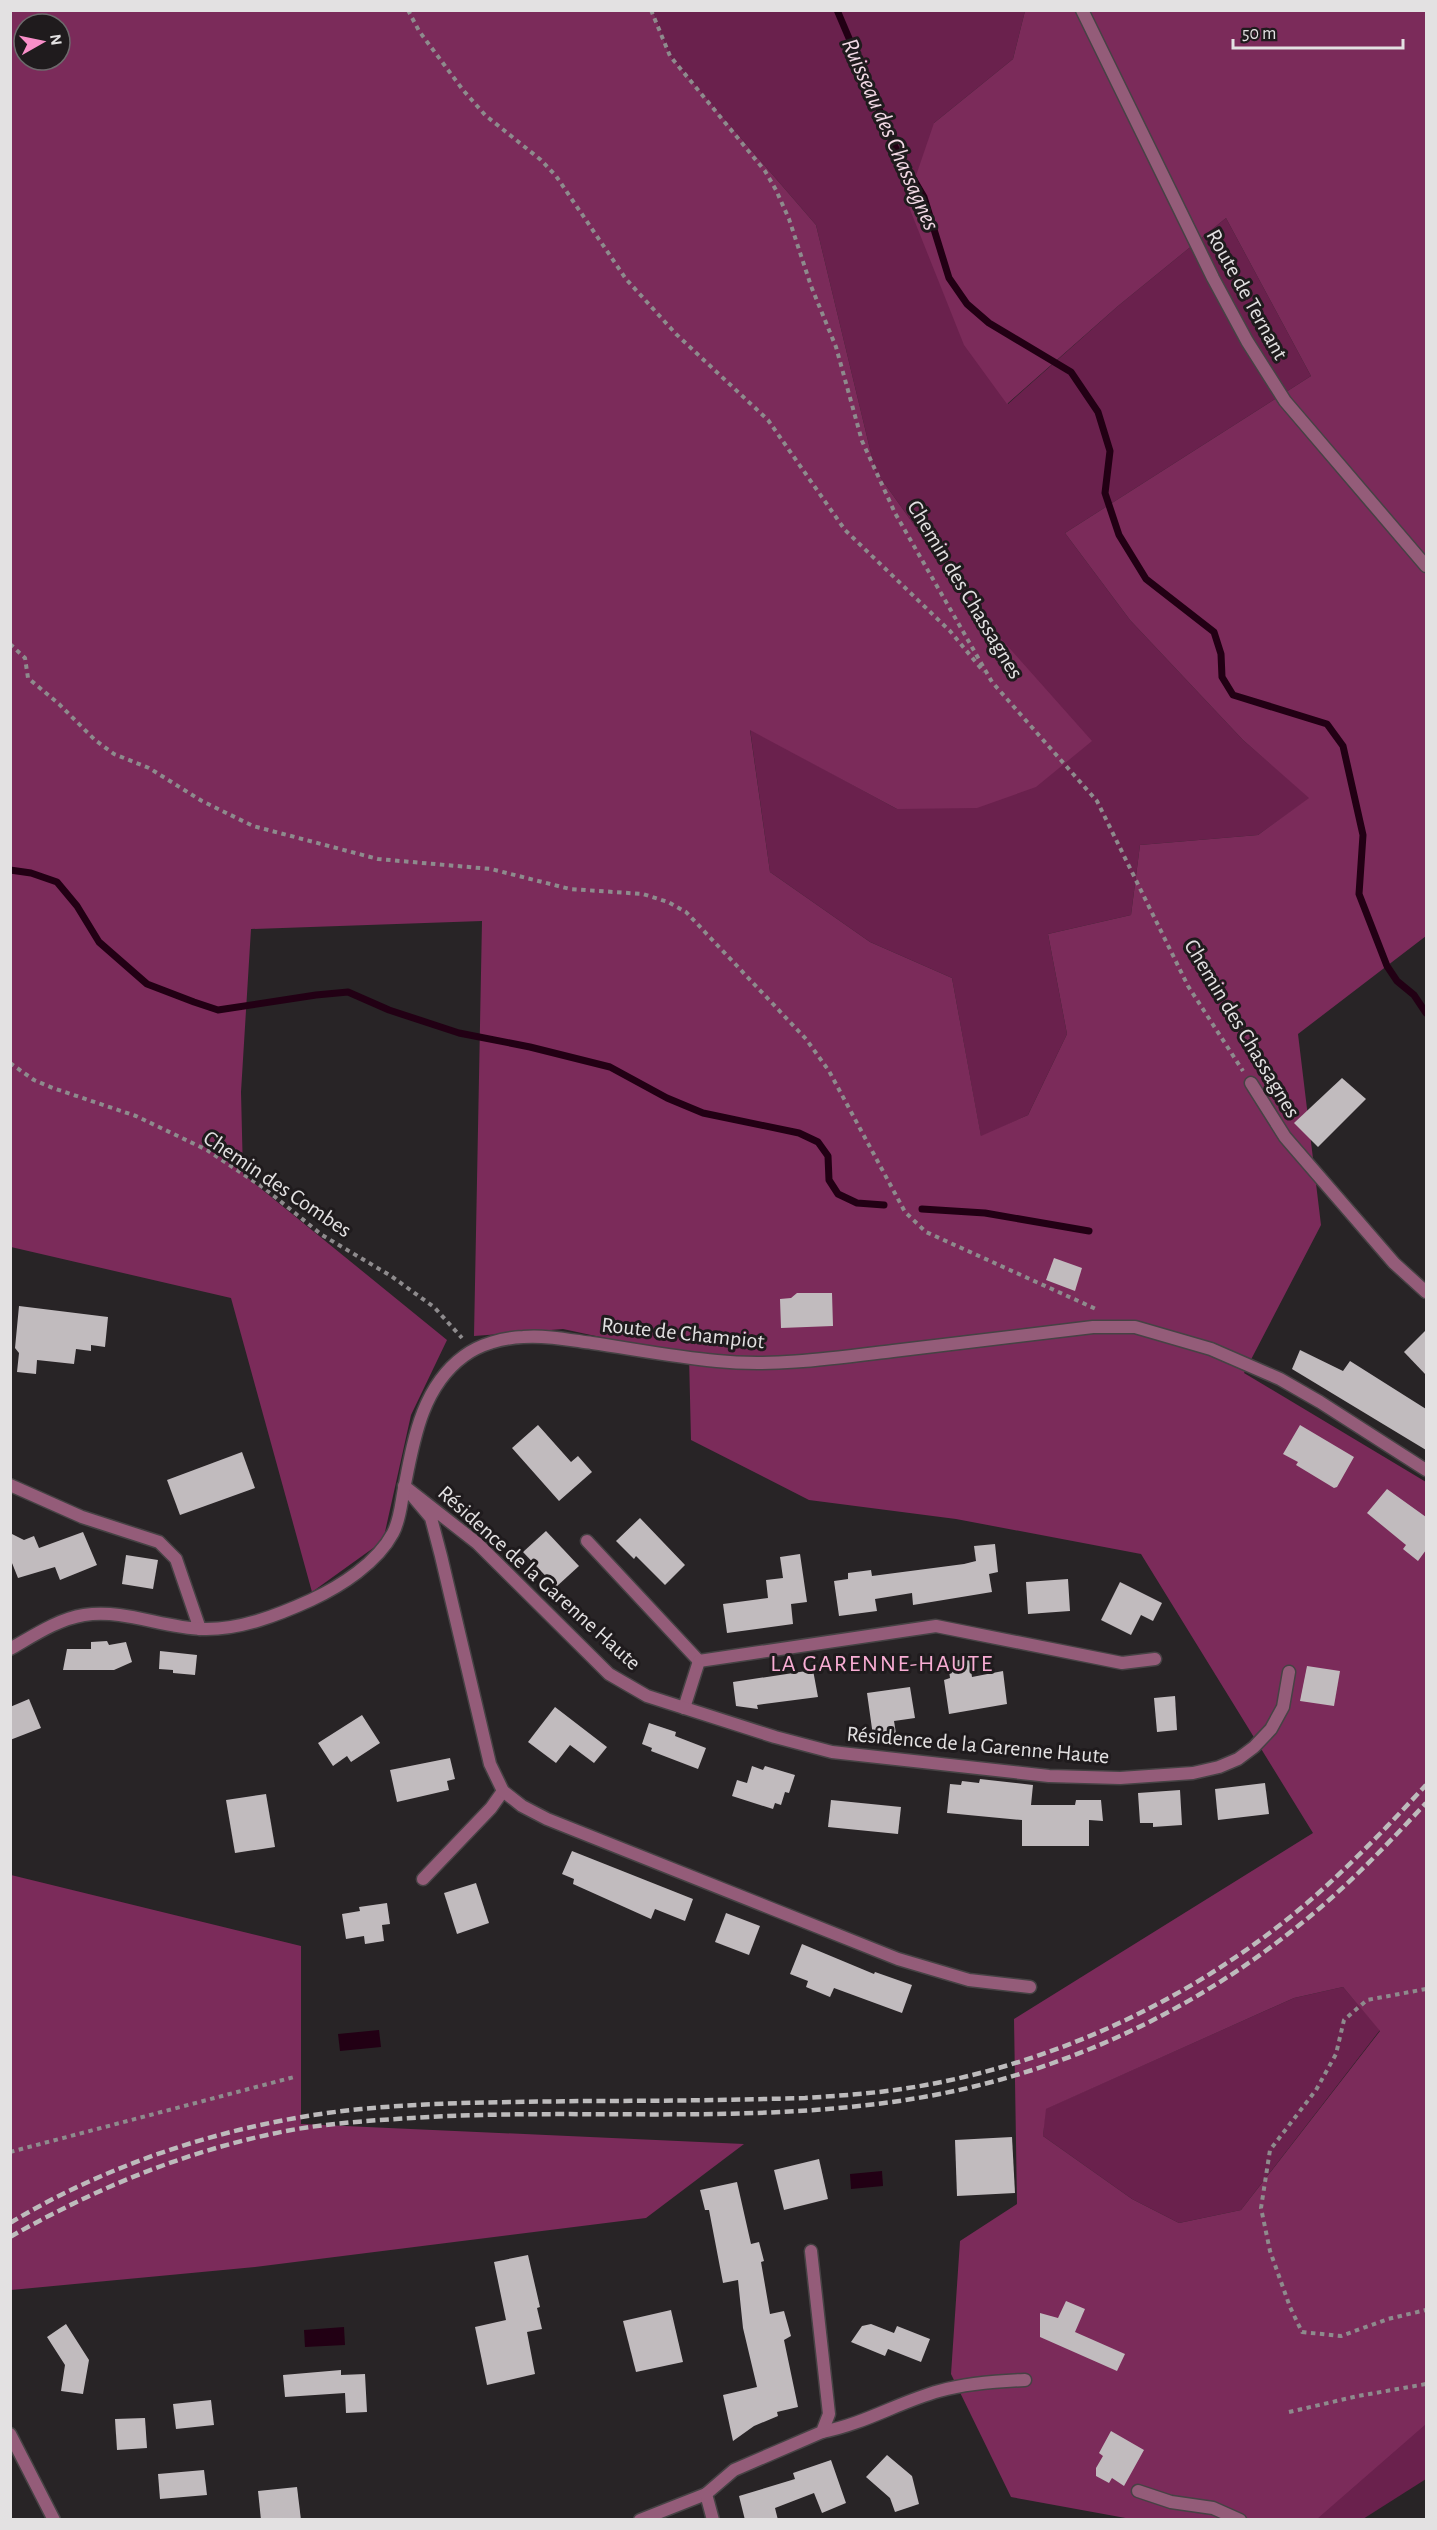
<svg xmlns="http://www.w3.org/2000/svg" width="1437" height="2530" font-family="'Alegreya Sans',sans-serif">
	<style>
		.green { fill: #6a214d }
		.forest { fill: #7b2b5a; fill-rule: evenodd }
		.water { fill: #220014 }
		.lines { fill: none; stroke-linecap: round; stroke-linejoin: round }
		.stream { stroke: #220014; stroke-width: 7 }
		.building { fill: #c1bbbe }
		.minor-casing { stroke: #464244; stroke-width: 15 }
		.tertiary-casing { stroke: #464244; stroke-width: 15 }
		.path { stroke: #8e8b8d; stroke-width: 4; stroke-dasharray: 4.5 4.5; stroke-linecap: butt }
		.minor { stroke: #945c79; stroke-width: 12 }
		.tertiary { stroke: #945c79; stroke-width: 12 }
		.rail { stroke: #bdbbbc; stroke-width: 4.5; stroke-dasharray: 9 4.5; stroke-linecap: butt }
		.labels { text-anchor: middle; stroke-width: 6; stroke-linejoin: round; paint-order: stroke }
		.street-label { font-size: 22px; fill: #e3e1e2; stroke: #1f1b1d }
		.water-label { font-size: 24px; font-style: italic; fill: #f2d9e5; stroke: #1f1b1d }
		.neighbourhood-label { font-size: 24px; letter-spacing: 1.5px; fill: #f9add4; stroke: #1f1b1d }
	</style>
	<rect width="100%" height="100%" fill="#282426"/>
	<!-- green -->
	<g class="green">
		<polygon points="653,11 1025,11 1013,59 934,123 1008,404 1118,306 1226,218 1311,376 1065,533 1130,620 1243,740 1310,798 1258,835 1140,845 1131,915 1048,934 1067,1034 1028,1115 981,1137 952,978 870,942 770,872 750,729 897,809 971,605 875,470 816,225 670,56"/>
		<polygon points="1343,1987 1380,2030 1241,2210 1179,2223 1132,2199 1043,2136 1045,2109 1294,1998"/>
		<polygon points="1426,2416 1426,2479 1363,2519 1304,2520"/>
	</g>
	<!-- forest -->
	<g class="forest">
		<path d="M11,11H653L670,56L816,225L875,470L971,605L1092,741L1036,787L977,808L897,809L750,730L770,872L870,942L952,978L981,1136L1028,1115L1067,1034L1048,934L1131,915L1140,845L1258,835L1309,798L1243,740L1130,620L1065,533L1311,376L1226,218L1118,306L1007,404L964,345L907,202L934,123L1013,59L1025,11H1426V936L1298,1034L1321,1225L1244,1373L1426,1482V2424L1317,2519H1131L1011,2497L951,2374L960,2241L1017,2204L1014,2019L1313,1833L1141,1554L956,1519L809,1500L691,1440L689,1356L563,1329L474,1336L482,921L251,929L241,1092L243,1174L447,1340L411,1415L383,1541L312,1592L231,1298L11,1247ZM24,24H60V60H24ZM1343,1987L1380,2031L1241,2210L1179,2223L1132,2199L1043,2136L1046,2109L1294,1998Z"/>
		<polygon points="11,1875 301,1946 301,2124 744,2144 646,2218 255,2267 11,2290"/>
	</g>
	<!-- water -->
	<g class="water">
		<polygon points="379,2030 381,2047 340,2051 338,2034"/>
		<polygon points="882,2171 883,2186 851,2189 850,2174"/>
		<polygon points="344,2327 345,2345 305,2347 304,2330"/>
	</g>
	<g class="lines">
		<!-- stream -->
		<g class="stream">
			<polyline points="837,10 897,151 924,197 949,278 967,304 989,323 1071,372 1098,412 1110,451 1105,493 1119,535 1146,579 1214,632 1221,654 1222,677 1233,695 1327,724 1343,746 1363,835 1359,894 1387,966 1397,981 1414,995 1426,1013"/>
			<polyline points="10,870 31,873 57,882 77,906 99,942 147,984 194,1002 218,1010 316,995 348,992 389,1010 459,1033 530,1047 610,1067 667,1098 703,1113 799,1133 818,1142 828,1156 829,1180 838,1194 857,1203 884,1205"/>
			<polyline points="922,1209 985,1213 1089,1231"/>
		</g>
	</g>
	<!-- building -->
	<g class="building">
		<polygon points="1342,1078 1366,1099 1318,1147 1294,1123"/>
		<polygon points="1054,1258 1082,1268 1075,1291 1046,1280"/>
		<polygon points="797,1293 832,1293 833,1326 781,1328 780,1299 791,1298"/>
		<polygon points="19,1306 108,1317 105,1347 91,1345 91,1351 76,1349 74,1364 37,1360 36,1374 17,1372 19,1353 15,1348"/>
		<polygon points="1426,1330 1426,1375 1404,1352"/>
		<polygon points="1300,1350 1343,1371 1350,1361 1426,1409 1426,1450 1292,1369"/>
		<polygon points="538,1425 571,1462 578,1456 592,1472 559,1501 512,1448"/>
		<polygon points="1300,1425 1354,1457 1337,1487 1334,1488 1296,1465 1298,1462 1283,1454"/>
		<polygon points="242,1452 255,1488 180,1515 167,1480"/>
		<polygon points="1387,1489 1426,1517 1426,1550 1418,1561 1403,1549 1406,1545 1367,1513"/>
		<polygon points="640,1518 685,1565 665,1585 636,1556 634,1559 616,1541"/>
		<polygon points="546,1531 579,1566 556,1587 523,1552"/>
		<polygon points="83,1532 97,1565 60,1580 55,1567 18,1578 10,1558 10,1533 24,1540 34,1536 39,1548"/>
		<polygon points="995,1544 998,1572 989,1574 992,1592 913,1605 912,1593 875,1599 877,1611 839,1616 834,1581 848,1579 848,1573 871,1570 872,1576 964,1564 976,1561 974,1546"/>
		<polygon points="800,1554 807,1602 791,1604 793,1624 727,1633 723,1604 768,1598 766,1580 783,1578 780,1557"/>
		<polygon points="126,1555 158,1560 153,1589 122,1584"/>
		<polygon points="1068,1579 1070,1611 1028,1614 1026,1582"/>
		<polygon points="1120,1582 1162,1603 1153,1621 1141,1615 1131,1635 1101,1620"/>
		<polygon points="107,1641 109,1645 126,1642 132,1662 114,1670 63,1670 67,1649 91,1649 91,1642"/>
		<polygon points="160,1651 197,1655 195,1675 173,1673 173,1670 159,1669"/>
		<polygon points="969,1658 972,1677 1003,1671 1007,1704 949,1714 944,1680 950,1678 948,1662"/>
		<polygon points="1307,1666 1340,1671 1334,1706 1300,1701"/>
		<polygon points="813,1670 818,1697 757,1705 758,1709 736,1706 733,1682"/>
		<polygon points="910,1687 915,1718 894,1721 897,1740 874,1743 867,1693"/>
		<polygon points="1175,1696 1177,1730 1157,1732 1154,1698"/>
		<polygon points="29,1699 41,1728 10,1740 10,1707"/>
		<polygon points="555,1707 607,1747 594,1763 570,1745 556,1763 528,1742"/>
		<polygon points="362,1715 380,1743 351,1762 347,1756 333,1766 318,1743"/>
		<polygon points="649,1723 676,1732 675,1736 706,1748 698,1769 651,1751 652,1748 642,1744"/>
		<polygon points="450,1758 455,1779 447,1781 449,1790 397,1802 390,1770"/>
		<polygon points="752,1766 763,1770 765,1766 795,1775 789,1793 785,1792 781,1805 775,1803 773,1809 732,1796 737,1780 747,1783"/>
		<polygon points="980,1779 1033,1785 1031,1805 1075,1805 1076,1800 1101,1800 1103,1821 1089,1820 1089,1846 1022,1846 1022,1820 947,1813 950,1784 961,1785 962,1781 979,1783"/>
		<polygon points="1265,1783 1269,1814 1218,1820 1215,1789"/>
		<polygon points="1180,1790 1182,1825 1153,1827 1153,1823 1140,1823 1138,1793"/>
		<polygon points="266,1794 275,1847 235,1853 226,1800"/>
		<polygon points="831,1800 901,1807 898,1834 828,1827"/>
		<polygon points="572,1851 693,1899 685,1921 655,1909 651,1919 573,1884 574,1879 562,1874"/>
		<polygon points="476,1883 489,1923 457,1934 444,1893"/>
		<polygon points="387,1903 390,1924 382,1925 384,1941 365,1944 364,1936 346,1939 342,1914 360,1911 359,1907"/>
		<polygon points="726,1913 760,1926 749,1955 715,1942"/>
		<polygon points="802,1944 874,1974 875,1972 912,1985 902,2013 834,1988 830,1997 806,1987 808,1981 790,1974"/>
		<polygon points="1012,2137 1015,2193 957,2196 955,2140"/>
		<polygon points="819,2159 828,2199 784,2210 774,2170"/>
		<polygon points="737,2182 751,2244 759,2242 764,2261 761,2262 770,2314 784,2311 791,2336 784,2340 798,2407 777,2412 778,2416 754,2426 733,2441 723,2395 757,2387 743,2328 738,2280 723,2283 709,2210 705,2210 700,2190"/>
		<polygon points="528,2255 540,2307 537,2308 542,2329 527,2332 535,2374 487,2385 475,2327 506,2320 494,2262"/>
		<polygon points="1066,2301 1085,2309 1075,2332 1125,2354 1117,2371 1040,2337 1040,2313 1058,2318"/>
		<polygon points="671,2310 683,2362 636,2372 623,2321"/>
		<polygon points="66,2324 89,2360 83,2394 61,2391 65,2365 47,2337"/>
		<polygon points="871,2324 894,2333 897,2326 930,2339 921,2362 888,2349 885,2356 851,2342 862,2326"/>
		<polygon points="341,2370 341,2375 365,2374 367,2412 346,2413 345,2393 285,2397 283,2375"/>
		<polygon points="211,2400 214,2425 176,2429 173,2404"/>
		<polygon points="145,2418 147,2448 117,2450 115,2419"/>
		<polygon points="1111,2431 1144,2450 1124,2486 1112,2478 1109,2483 1096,2476 1096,2468 1103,2456 1099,2453"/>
		<polygon points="887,2455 912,2476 919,2504 895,2512 890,2498 866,2477"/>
		<polygon points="831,2460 846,2503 822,2513 814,2493 775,2508 778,2520 745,2520 739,2496 795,2479 793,2473"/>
		<polygon points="204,2470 207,2495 160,2499 158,2474"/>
		<polygon points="297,2487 301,2520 261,2520 258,2491"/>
	</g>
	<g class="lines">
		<defs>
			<g id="minor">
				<polyline points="1251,1083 1285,1137 1394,1263 1426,1292"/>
				<polyline points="10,1485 82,1517 159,1542 176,1559 200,1629"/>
				<polyline points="587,1541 699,1661"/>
				<polyline points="684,1708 699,1661 936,1626 1122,1663 1155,1659"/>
				<polyline points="423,1879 491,1808 503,1791"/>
				<polyline points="1030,1987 969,1980 898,1959 547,1819 522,1806 503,1791 490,1764 441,1556 431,1518 404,1486 477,1543 609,1674 647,1696 775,1737 832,1752 1049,1776 1120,1778 1193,1773 1219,1767 1238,1759 1254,1747 1271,1729 1283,1707 1289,1672"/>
				<path d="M822,2432C864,2424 899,2402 939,2391C968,2383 996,2381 1025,2380"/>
				<polyline points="10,2434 54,2520"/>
				<polyline points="1138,2491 1171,2502 1213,2508 1240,2520"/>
				<polyline points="640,2520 706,2494"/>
				<polyline points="713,2520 706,2494 734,2470 822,2432 829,2414 811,2251"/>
			</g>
			<g id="tertiary">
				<polyline points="1082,10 1213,278 1247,341 1285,401 1426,566"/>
				<path d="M10,1649C33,1636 58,1619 84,1615C126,1609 162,1628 203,1629C240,1630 278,1615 311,1600C341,1586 377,1563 393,1533C401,1518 401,1500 405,1484C414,1437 423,1386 464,1356C480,1344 503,1338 523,1337C546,1335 570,1340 592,1343C633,1349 675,1357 717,1361C775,1367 835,1358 893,1351C959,1343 1026,1335 1093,1327H1135L1211,1349L1280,1379L1320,1402L1426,1470"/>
			</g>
		</defs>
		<!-- minor casing -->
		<use href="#minor" class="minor-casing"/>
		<!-- tertiary casing -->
		<use href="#tertiary" class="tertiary-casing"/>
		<!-- path -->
		<g class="path">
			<polyline points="408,10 419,31 463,90 485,115 541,160 556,176 626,279 676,334 768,420 845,530 950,631 984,672"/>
			<polyline points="651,10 670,56 765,171 776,190 789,219 811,286 836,347 862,441 895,513 992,682 1097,801 1188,986 1243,1071"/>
			<polyline points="10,644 25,658 28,678 59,704 95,740 114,754 149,768 202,801 253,826 378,859 491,869 570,889 643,894 668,902 686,912 806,1039 829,1071 905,1212 926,1232 1096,1309"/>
			<polyline points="10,1063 34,1080 53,1088 136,1116 207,1150 264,1188 322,1235 391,1276 434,1307 462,1338"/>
			<polyline points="1426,1989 1367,2000 1344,2020 1336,2054 1316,2090 1270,2150 1261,2208 1270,2251 1290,2307 1302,2332 1341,2336 1388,2319 1426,2310"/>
			<polyline points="10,2152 294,2077"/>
			<polyline points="1289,2412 1358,2396 1426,2384"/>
		</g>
		<!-- minor -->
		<use href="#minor" class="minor"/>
		<!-- tertiary -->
		<use href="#tertiary" class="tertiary"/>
		<!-- rail -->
		<g class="rail">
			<path d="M10,2223C114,2160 240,2121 361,2109C436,2102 512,2102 587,2101C660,2101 732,2100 805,2098C835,2096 865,2094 895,2090C1045,2069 1192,2001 1307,1903C1350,1866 1388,1826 1426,1785"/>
			<path d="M10,2237C91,2191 176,2155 267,2135C314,2124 363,2121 412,2118C580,2107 751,2126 918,2098C1055,2075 1185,2016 1293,1930C1342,1892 1384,1848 1426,1803"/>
		</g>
	</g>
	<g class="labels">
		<!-- street labels -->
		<g class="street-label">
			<text transform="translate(1248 294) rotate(61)" y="8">Route de Ternant</text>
			<text transform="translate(966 589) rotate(59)" y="8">Chemin des Chassagnes</text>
			<text transform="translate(1243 1028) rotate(59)" y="8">Chemin des Chassagnes</text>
			<text transform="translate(278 1183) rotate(34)" y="8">Chemin des Combes</text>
			<text transform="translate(683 1332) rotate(6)" y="8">Route de Champiot</text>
			<text transform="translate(540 1577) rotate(42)" y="8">Résidence de la Garenne Haute</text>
			<text transform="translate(978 1744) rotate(5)" y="8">Résidence de la Garenne Haute</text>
		</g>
		<!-- water labels -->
		<g class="water-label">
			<text transform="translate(891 134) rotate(66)" y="8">Ruisseau des Chassagnes</text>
		</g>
		<!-- neighbourhood labels -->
		<g class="neighbourhood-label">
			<text x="882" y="1671">LA GARENNE-HAUTE</text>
		</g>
	</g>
	<!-- border -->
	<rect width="1437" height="2530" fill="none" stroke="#e3e1e2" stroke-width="24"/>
	<!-- north arrow -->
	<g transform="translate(42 42) rotate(81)"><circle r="28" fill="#1f1b1d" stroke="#6d6a6c" stroke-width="1.5"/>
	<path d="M0-4.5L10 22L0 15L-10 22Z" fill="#f98fc9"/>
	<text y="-9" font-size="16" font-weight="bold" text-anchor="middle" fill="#e3e1e2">N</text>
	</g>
	<!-- scale -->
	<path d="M1233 39v9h170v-9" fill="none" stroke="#e3e1e2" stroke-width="3"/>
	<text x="1242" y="39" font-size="18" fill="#e3e1e2" stroke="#1f1b1d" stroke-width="4.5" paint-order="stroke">50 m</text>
</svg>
